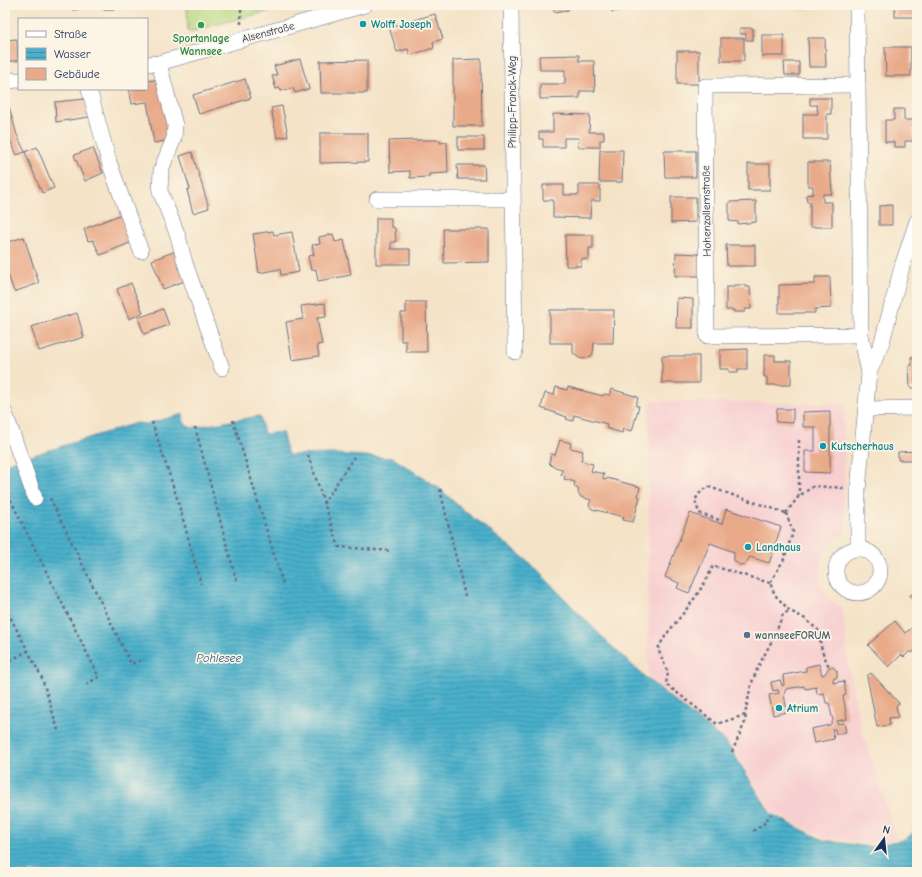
<svg xmlns="http://www.w3.org/2000/svg" width="922" height="877" font-family="'Comic Neue',sans-serif">
	<style>
		.built { fill: #f7cfd0 }
		.garden { fill: #b6d87f; stroke: #68846e }
		.water { fill: url(#water-rules); stroke: #347094 }
		.building { fill: #e9aa8a }
		.lines { fill: none; stroke-linecap: round; stroke-linejoin: round }
		.minor-casing { stroke: #676e83; stroke-width: 16 }
		.path { stroke: #676e83; stroke-width: 2.5; stroke-dasharray: 3 3; stroke-linecap: butt }
		.minor { stroke: #fff; stroke-width: 15 }
		.culture-dot { fill: #0f9aa8; stroke: #fcf5e5; stroke-width: 1.5 }
		.leisure-dot { fill: #2e9e5b; stroke: #fcf5e5; stroke-width: 1.5 }
		.service-dot { fill: #5c6f8a; stroke: #fcf5e5; stroke-width: 1.5 }
		.labels { text-anchor: middle; stroke-width: 3.5; stroke-linejoin: round; paint-order: stroke }
		.culture-label { font-size: 11px; font-weight: bold; fill: #0d838f; stroke: #fcf5e5; text-anchor: start }
		.street-label { font-size: 11px; fill: #1b2f5e; stroke: #fcf5e5 }
		.leisure-label { font-size: 11px; font-weight: bold; fill: #27864d; stroke: #fcf5e5 }
		.service-label { font-size: 11px; font-weight: bold; fill: #4e5e75; stroke: #fcf5e5; text-anchor: start }
		.water-label { font-size: 12px; font-style: italic; fill: #2c5c84; stroke: #fcf5e5 }
	</style>
	<defs>
		<pattern id="water-rules" width="6" height="5" patternUnits="userSpaceOnUse"><rect width="6" height="5" fill="#4cb0cb"/><path d="M0 2.5h6" fill="none" stroke="#3e90a8"/></pattern>
	</defs>
	<rect width="100%" height="100%" fill="#fcf5e5"/>
	<filter id="ink" filterUnits="userSpaceOnUse"><feTurbulence type="fractalNoise" baseFrequency=".025" numOctaves="2"/><feDisplacementMap in="SourceGraphic" scale="8" xChannelSelector="R" yChannelSelector="G"/><feConvolveMatrix kernelMatrix="1 2 1 2 8 2 1 2 1" color-interpolation-filters="sRGB"/></filter>
	<filter id="wash" filterUnits="userSpaceOnUse"><feTurbulence type="fractalNoise" baseFrequency=".012" numOctaves="4" result="noise"/><feDisplacementMap in="SourceGraphic" scale="16" xChannelSelector="R" yChannelSelector="G"/><feGaussianBlur stdDeviation="0.9" result="paint"/><feColorMatrix in="noise" values="0 0 0 0 0 0 0 0 0 0 0 0 0 0 0 0 0 1.4 0 .05"/><feComposite in="paint" operator="in"/></filter>
	<g filter="url(#wash)">
		<rect width="100%" height="100%" fill="#f4e3c7"/>
		<!-- built -->
		<polygon class="built" points="649,401 844,404 845,533 830,544 821,556 820,582 829,599 843,609 848,662 859,721 897,839 872,843 824,838 772,812 731,745 648,677"/>
		<!-- garden -->
		<polygon class="garden" points="187,5 292,5 188,32"/>
		<!-- water -->
		<polygon class="water" points="183,414 184,423 191,428 260,416 264,434 282,432 288,455 334,454 393,458 440,489 462,509 529,562 606,641 646,678 727,743 771,814 823,840 870,847 906,839 917,828 917,872 5,872 5,464 136,423 146,424"/>
		<g id="blocks">
			<!-- building -->
			<g class="building">
				<polygon points="73,5 90,5 90,6 73,10"/>
				<rect x="102" y="5" width="13" height="4"/>
				<polygon points="539,5 567,5 568,10 554,12 554,7 540,9"/>
				<polygon points="612,5 624,5 624,10 612,12"/>
				<polygon points="779,5 804,5 804,8 779,7"/>
				<rect x="895" y="5" width="22" height="12"/>
				<polygon points="435,14 443,39 433,42 434,48 410,55 408,49 397,52 389,27"/>
				<polygon points="740,28 753,28 753,40 746,40 746,34 740,34"/>
				<rect x="762" y="35" width="22" height="21"/>
				<rect x="721" y="38" width="23" height="23"/>
				<polygon points="808,38 825,38 826,67 809,67"/>
				<polygon points="17,39 18,61 5,61 5,40"/>
				<polygon points="885,47 911,47 911,76 886,76"/>
				<rect x="677" y="51" width="22" height="33"/>
				<polygon points="579,55 579,61 594,61 595,91 580,91 580,98 540,99 540,84 565,84 565,70 540,70 539,56"/>
				<polygon points="300,59 309,89 295,93 293,88 281,91 280,88 276,89 272,76 277,75 274,66"/>
				<polygon points="481,59 482,126 453,126 453,60"/>
				<polygon points="367,60 367,93 321,93 320,61"/>
				<polygon points="784,62 799,62 799,75 785,75"/>
				<polygon points="160,79 170,140 154,143 147,102 132,104 129,89 147,89 147,81"/>
				<polygon points="245,79 251,98 199,114 193,95"/>
				<polygon points="810,98 831,98 831,114 827,114 827,139 803,139 803,114 818,114 817,105 810,105"/>
				<polygon points="85,99 89,117 56,122 55,102"/>
				<polygon points="282,106 288,136 277,138 271,108"/>
				<polygon points="5,107 9,107 17,135 25,152 17,155 8,135 5,136"/>
				<polygon points="894,109 904,109 904,120 913,120 913,141 905,141 905,147 894,147 894,142 885,142 885,120 894,120"/>
				<polygon points="553,114 590,115 589,132 604,132 604,140 600,140 600,147 578,147 579,138 564,138 564,147 543,147 543,139 539,139 539,132 553,132"/>
				<polygon points="320,133 368,133 368,162 320,163"/>
				<rect x="458" y="137" width="26" height="13"/>
				<polygon points="418,140 440,140 440,143 447,142 448,173 429,174 429,177 410,178 410,171 390,172 389,141"/>
				<polygon points="37,147 54,188 42,193 25,152"/>
				<polygon points="93,148 103,173 85,181 74,155"/>
				<polygon points="600,150 623,150 622,182 599,182"/>
				<polygon points="664,151 696,151 696,177 665,177"/>
				<polygon points="192,152 209,208 193,213 187,190 190,189 180,156"/>
				<polygon points="808,162 830,162 832,194 823,194 823,202 832,202 832,227 810,227 810,202 807,202 806,195 813,194 813,186 808,186"/>
				<rect x="748" y="164" width="22" height="26"/>
				<polygon points="457,165 484,165 485,179 458,179"/>
				<polygon points="543,185 564,185 564,195 579,195 579,185 600,185 600,201 591,201 590,218 553,217 553,200 543,200"/>
				<polygon points="671,197 696,197 696,222 671,223"/>
				<polygon points="756,201 756,222 738,224 738,222 729,221 729,202"/>
				<polygon points="892,205 892,225 879,225 879,206"/>
				<polygon points="122,214 132,242 100,255 93,240 88,241 84,229"/>
				<polygon points="376,218 391,218 391,227 395,228 396,242 391,242 391,249 410,249 410,264 376,264"/>
				<polygon points="443,229 489,229 489,262 444,263"/>
				<polygon points="273,231 274,235 292,232 299,272 281,275 280,269 259,273 253,234"/>
				<polygon points="333,234 335,242 344,240 351,275 318,281 316,269 311,270 308,256 314,255 312,245 320,244 319,237"/>
				<polygon points="565,235 593,235 593,248 589,248 589,259 581,259 581,266 566,266"/>
				<polygon points="24,237 39,283 14,292 5,265 5,243"/>
				<polygon points="726,245 755,245 755,266 727,266"/>
				<polygon points="176,251 187,280 163,289 152,260"/>
				<polygon points="676,253 700,254 700,276 675,276"/>
				<polygon points="815,277 830,277 831,308 815,309 815,313 779,313 779,285 815,284"/>
				<polygon points="131,283 143,313 129,319 117,289"/>
				<polygon points="734,285 745,285 745,287 750,287 751,309 745,309 745,312 734,312 734,310 726,310 726,287 734,287"/>
				<polygon points="677,298 693,299 693,328 676,328"/>
				<polygon points="406,302 426,302 427,352 406,352 406,341 401,341 401,313 406,313"/>
				<polygon points="325,303 326,317 317,318 322,344 317,345 319,356 292,360 286,322 303,319 301,306"/>
				<polygon points="163,309 169,325 144,334 138,318"/>
				<polygon points="550,310 614,310 613,343 594,343 593,353 591,356 583,359 579,358 573,353 573,343 550,343"/>
				<polygon points="77,313 84,337 39,351 31,327"/>
				<polygon points="747,349 747,369 738,369 738,372 729,372 729,369 720,369 720,350"/>
				<polygon points="764,355 775,355 775,361 791,361 791,385 767,385 767,377 764,377"/>
				<rect x="662" y="356" width="37" height="27"/>
				<polygon points="911,357 917,357 917,388 910,388 909,366 912,365"/>
				<polygon points="556,387 567,390 568,387 603,396 604,394 610,395 611,389 638,397 636,406 639,406 632,431 623,429 622,433 606,428 607,424 574,415 573,421 566,419 567,417 541,408 545,393 554,395"/>
				<polygon points="777,409 793,409 793,423 776,422"/>
				<polygon points="830,411 830,473 805,472 805,451 815,451 815,427 803,427 803,412"/>
				<polygon points="560,440 571,443 570,448 583,451 581,461 593,464 591,471 604,474 603,479 606,480 607,478 640,487 638,496 640,497 633,522 623,520 624,517 592,509 589,505 591,500 581,497 578,493 579,489 574,487 575,482 564,479 565,476 561,475 562,469 552,466 549,463 551,454 555,455"/>
				<polygon points="917,451 917,460 898,460 898,452"/>
				<polygon points="726,509 781,527 769,563 750,557 745,564 739,565 734,560 734,552 710,543 689,593 677,588 679,583 665,577 690,513 722,524"/>
				<polygon points="917,592 917,610 910,595"/>
				<polygon points="895,621 905,633 912,628 917,633 917,649 912,653 910,651 904,657 901,655 889,667 868,645"/>
				<polygon points="819,664 822,675 825,674 829,667 833,667 837,671 837,677 833,679 833,683 844,681 846,695 843,696 847,719 837,721 838,724 844,723 846,732 836,734 835,729 832,729 834,739 814,743 811,729 830,725 833,721 829,703 826,703 824,693 817,694 816,687 805,689 804,686 786,689 784,694 787,712 773,715 769,695 779,693 778,690 773,691 771,682 780,680 782,686 784,685 783,675 806,671 806,667"/>
				<polygon points="871,673 899,703 896,706 898,717 889,718 890,725 877,727 867,676"/>
			</g>
		</g>
	</g>
	<g filter="url(#ink)">
		<use href="#blocks" fill-opacity="0" stroke="#676e83" stroke-width="1"/>
		<g class="lines">
			<defs>
				<g id="minor">
					<polyline points="511,5 515,352"/>
					<polyline points="857,5 861,335 869,373 858,490 858,549"/>
					<polyline points="159,63 175,125 174,138 161,170 160,191 178,236 185,263 222,368"/>
					<polyline points="147,64 159,63 365,5"/>
					<polyline points="5,81 19,80"/>
					<polyline points="858,85 705,86 707,336 861,335"/>
					<polyline points="89,89 109,162 141,251"/>
					<polyline points="377,199 512,199"/>
					<polyline points="869,373 882,342 903,263 917,221"/>
					<polyline points="866,409 917,408"/>
					<polyline points="5,413 35,498"/>
					<circle cx="858" cy="571" r="22"/>
				</g>
			</defs>
			<!-- minor casing -->
			<use href="#minor" class="minor-casing"/>
			<!-- path -->
			<g class="path">
				<polyline points="241,24 241,5"/>
				<polyline points="233,420 283,584"/>
				<polyline points="152,422 177,498 201,584"/>
				<polyline points="195,427 237,583"/>
				<polyline points="799,440 799,496"/>
				<polyline points="308,455 339,547 391,551"/>
				<polyline points="5,489 99,677 85,685"/>
				<polyline points="440,489 465,596"/>
				<polyline points="50,498 131,664 144,659"/>
				<polyline points="323,504 354,457"/>
				<polyline points="786,513 793,532 784,559 770,583 775,595 790,611 804,618 818,630 822,651 829,667"/>
				<polyline points="786,513 799,496 814,486 844,488"/>
				<polyline points="719,520 699,513 695,500 702,490 709,487 786,513"/>
				<path d="M770,583L713,566C706,582 696,597 685,611C675,624 665,634 658,649L668,673L666,684L717,724L745,715L751,685L758,667L775,635L783,614L790,611"/>
				<polyline points="5,607 42,678 59,733"/>
				<polyline points="5,663 28,651"/>
				<polyline points="732,752 746,720 745,715"/>
				<polyline points="753,831 763,825 771,814"/>
			</g>
			<!-- minor -->
			<use href="#minor" class="minor"/>
		</g>
	</g>
	<!-- markers -->
	<g class="culture-dot">
		<circle cx="363" cy="24" r="4"/>
		<circle cx="823" cy="446" r="4"/>
		<circle cx="748" cy="547" r="4"/>
		<circle cx="779" cy="708" r="4"/>
	</g>
	<circle class="leisure-dot" cx="201" cy="25" r="4"/>
	<circle class="service-dot" cx="747" cy="635" r="4"/>
	<g class="labels">
		<!-- culture labels -->
		<g class="culture-label">
			<text x="371" y="28">Wolff Joseph</text>
			<text x="831" y="450">Kutscherhaus</text>
			<text x="756" y="551">Landhaus</text>
			<text x="787" y="712">Atrium</text>
		</g>
		<!-- street labels -->
		<g class="street-label">
			<text transform="translate(268 32) rotate(-15)" y="4">Alsenstraße</text>
			<text transform="translate(512 102) rotate(-90)" y="4">Philipp-Franck-Weg</text>
			<text transform="translate(706 211) rotate(-91)" y="4">Hohenzollernstraße</text>
		</g>
		<!-- leisure labels -->
		<g class="leisure-label">
			<text x="201" y="42">Sportanlage<tspan x="201" dy="13">Wannsee</tspan></text>
		</g>
		<!-- service labels -->
		<g class="service-label">
			<text x="755" y="639">wannseeFORUM</text>
		</g>
		<!-- water labels -->
		<g class="water-label">
			<text x="219" y="662">Pohlesee</text>
		</g>
	</g>
	<!-- margin -->
	<rect width="922" height="877" fill="none" stroke="#fcf5e5" stroke-width="20"/>
	<!-- legend -->
	<rect x="18" y="18" width="130" height="72" fill="#fcf5e5" stroke="#a2a6af"/>
	<rect x="26" y="31" width="20" height="6" fill="#ffffff" stroke="#a2a6af"/>
	<text x="54" y="38" font-size="12" fill="#1b2f5e">Straße</text>
	<rect x="26" y="48" width="20" height="12" fill="url(#water-rules)" stroke="#a2a6af"/>
	<text x="54" y="58" font-size="12" fill="#1b2f5e">Wasser</text>
	<rect x="26" y="68" width="20" height="12" fill="#e9aa8a" stroke="#a2a6af"/>
	<text x="54" y="78" font-size="12" fill="#1b2f5e">Gebäude</text>
	<!-- north arrow -->
	<g transform="translate(884 839) rotate(15)" stroke="#fcf5e5" stroke-width="3" paint-order="stroke">
	<path d="M0-3L7 15L0 10L-7 15Z" fill="#1b2f5e"/>
	<text y="-6" font-size="11" font-weight="bold" text-anchor="middle" fill="#1b2f5e">N</text>
	</g>
</svg>
